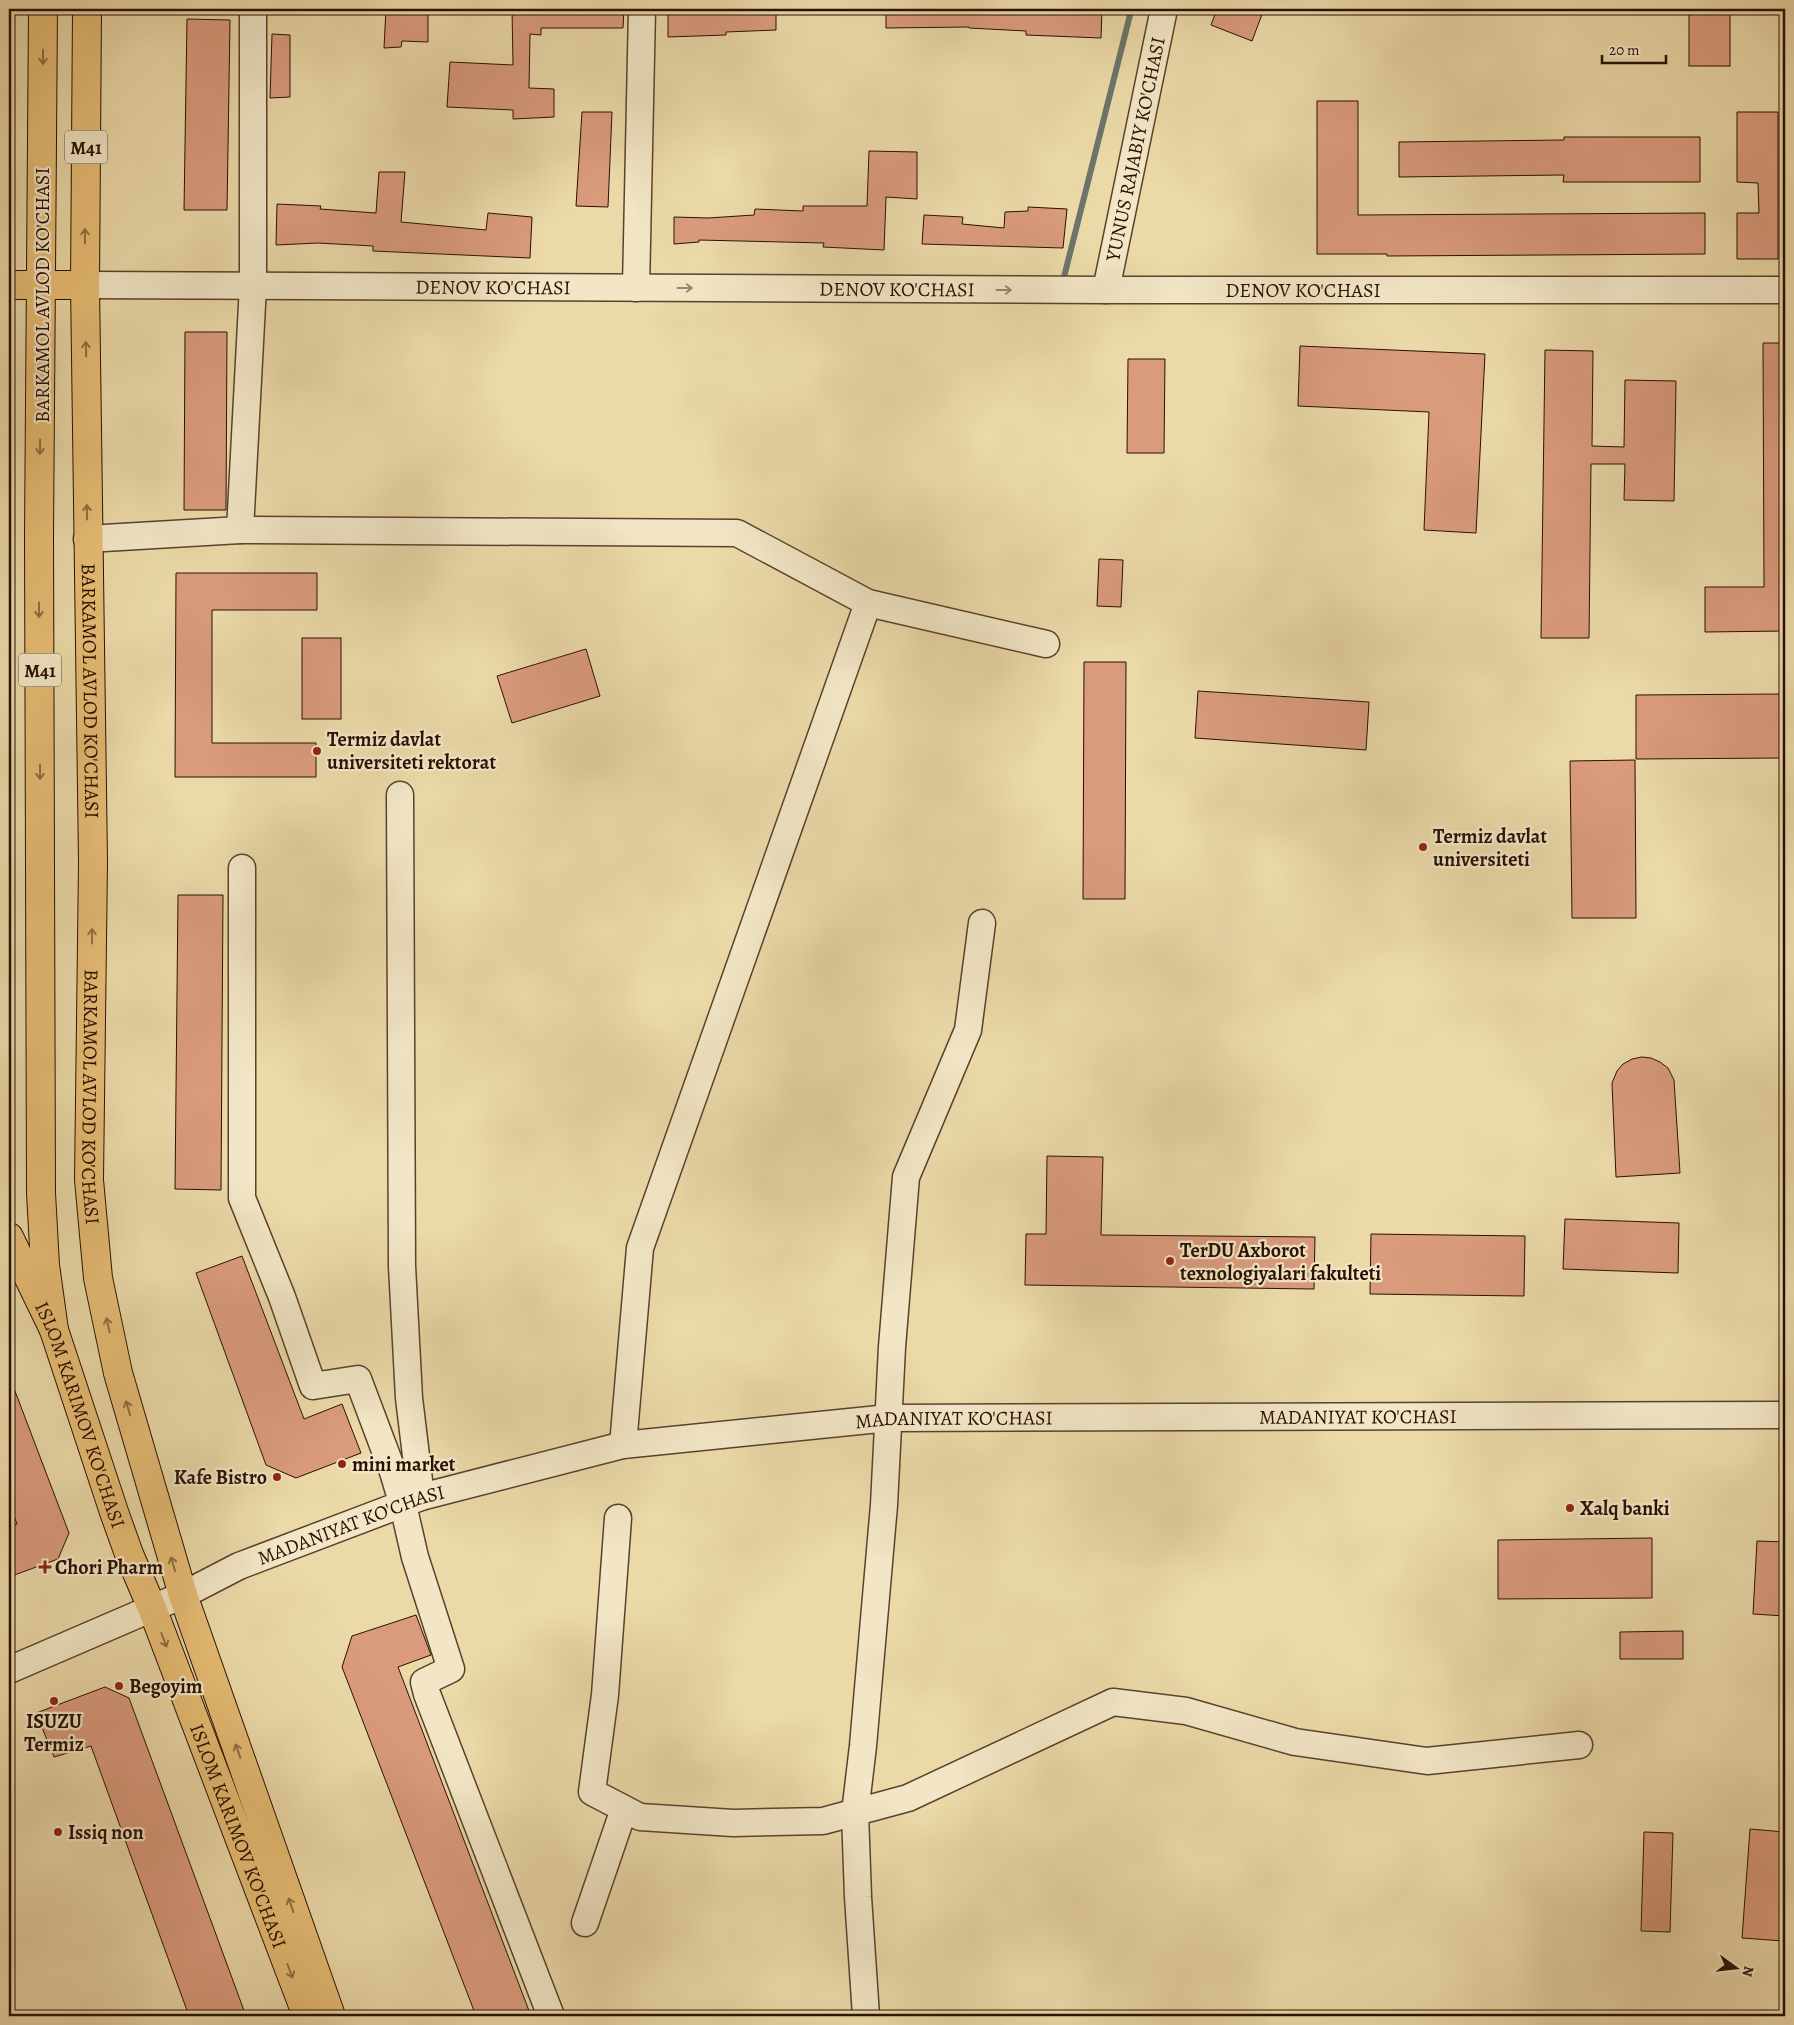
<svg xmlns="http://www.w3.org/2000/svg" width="1794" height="2025" font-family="Alegreya,serif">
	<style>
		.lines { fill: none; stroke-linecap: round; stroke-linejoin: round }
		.stream { stroke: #6c756b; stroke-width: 6 }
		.building { fill: #da9b7d; stroke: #281004 }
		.minor-casing { stroke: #59422d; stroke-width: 29 }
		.major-casing { stroke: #281004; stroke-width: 30 }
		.minor { stroke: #f2e6c6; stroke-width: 26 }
		.major { stroke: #e6bc74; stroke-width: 28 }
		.oneway { stroke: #906f42 }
		.oneway2 { stroke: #97866f }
		.poi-dot { fill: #8f2418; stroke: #f2e6c6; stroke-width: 2 }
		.labels { text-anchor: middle; stroke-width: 4.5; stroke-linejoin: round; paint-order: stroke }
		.shield { fill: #f2e6c6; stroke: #65503e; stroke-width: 1 }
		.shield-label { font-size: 19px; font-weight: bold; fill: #281004 }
		.street-label { font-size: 20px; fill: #281004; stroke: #f2e6c6 }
		.poi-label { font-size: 20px; font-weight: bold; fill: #281004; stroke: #f2e6c6; text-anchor: start }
	</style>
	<rect width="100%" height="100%" fill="#ebd9a8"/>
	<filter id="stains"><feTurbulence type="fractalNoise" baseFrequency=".004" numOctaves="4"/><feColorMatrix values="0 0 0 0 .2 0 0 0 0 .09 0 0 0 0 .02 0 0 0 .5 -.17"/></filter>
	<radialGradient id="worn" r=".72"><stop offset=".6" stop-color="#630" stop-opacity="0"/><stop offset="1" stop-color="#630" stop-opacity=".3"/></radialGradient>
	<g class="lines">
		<!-- stream -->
		<polyline class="stream" points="1064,277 1131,11"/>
	</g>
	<!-- building -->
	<g class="building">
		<polygon points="386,9 428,9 428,42 402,41 401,47 384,48"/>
		<polygon points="512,9 624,9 623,28 541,28 541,35 530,34 529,88 554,89 554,117 513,119 513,110 447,107 450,62 513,65"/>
		<polygon points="668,9 776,9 776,30 726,32 726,35 668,37"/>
		<polygon points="886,9 1102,9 1101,38 1026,35 1026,31 969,28 969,27 886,28"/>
		<polygon points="1217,9 1264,9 1252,41 1211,25"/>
		<rect x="1689" y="9" width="41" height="57"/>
		<polygon points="187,19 230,20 227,210 184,210"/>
		<polygon points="272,34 290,35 290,97 270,98"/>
		<polygon points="1317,101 1358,101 1358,215 1705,213 1705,254 1387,256 1387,254 1317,254"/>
		<polygon points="582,112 612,112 608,207 576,206"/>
		<polygon points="1737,112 1778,112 1778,259 1737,259 1737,213 1759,213 1758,183 1737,182"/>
		<polygon points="1564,137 1700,137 1700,182 1563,182 1564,175 1399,177 1399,142 1564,140"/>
		<polygon points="869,151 917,152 917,199 886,197 884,250 823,247 824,243 699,240 699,242 674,244 674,217 708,218 754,215 755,209 803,211 803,206 867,206"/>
		<polygon points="379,172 405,172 401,222 486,230 488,213 532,217 530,258 373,251 373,246 318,243 276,245 277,204 321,206 320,209 376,213"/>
		<polygon points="1028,207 1067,209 1063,248 922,244 924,215 963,217 962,224 1004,228 1005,212 1028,211"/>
		<polygon points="185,332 227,332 226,510 184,510"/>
		<polygon points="1763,343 1785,343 1785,631 1705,632 1705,587 1764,587"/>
		<polygon points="1300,346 1485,354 1476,533 1424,530 1429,412 1298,406"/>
		<polygon points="1545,350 1593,351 1592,446 1624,447 1625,380 1676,381 1674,501 1624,500 1625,464 1591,464 1589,638 1541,638"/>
		<polygon points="1128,359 1165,359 1164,453 1127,453"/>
		<polygon points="1099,559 1123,560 1121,607 1097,606"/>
		<polygon points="176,573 317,573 317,610 212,610 212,743 316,743 316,777 175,777"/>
		<rect x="302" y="638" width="39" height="81"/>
		<polygon points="586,649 600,696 512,723 497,676"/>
		<polygon points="1084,662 1126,662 1125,899 1083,899"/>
		<polygon points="1198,691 1369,702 1366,750 1195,738"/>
		<polygon points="1785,694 1785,758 1636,759 1636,695"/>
		<polygon points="1635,760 1636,918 1572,918 1570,761"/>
		<polygon points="178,895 223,895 221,1190 175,1189"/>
		<polygon points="1642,1057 1651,1058 1660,1062 1668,1068 1674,1080 1680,1173 1616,1177 1612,1083 1617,1071 1623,1064 1632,1059"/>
		<polygon points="1047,1156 1103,1157 1101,1235 1315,1237 1314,1289 1025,1285 1026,1234 1046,1234"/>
		<polygon points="1565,1219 1679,1223 1678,1273 1563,1269"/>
		<polygon points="1371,1234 1525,1236 1524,1296 1370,1294"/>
		<polygon points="242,1256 304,1419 342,1404 361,1453 296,1478 266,1465 196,1273"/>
		<polygon points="9,1378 10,1378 69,1533 58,1559 9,1577 9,1527 17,1524 9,1503"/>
		<polygon points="1652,1538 1652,1598 1498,1599 1498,1540"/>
		<polygon points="1757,1541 1785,1542 1785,1616 1753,1614"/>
		<polygon points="416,1615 431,1655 398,1667 531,2016 476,2016 342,1667 352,1636"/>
		<polygon points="1683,1631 1683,1659 1620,1659 1620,1632"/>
		<polygon points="105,1687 129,1698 246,2016 189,2016 91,1746 54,1757 36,1713"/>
		<polygon points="1750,1829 1785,1832 1785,1904 1783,1941 1742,1938"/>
		<polygon points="1644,1832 1673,1833 1670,1932 1641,1931"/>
	</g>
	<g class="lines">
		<defs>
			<g id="minor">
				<path id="s1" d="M85,285L1106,290H1785"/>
				<polyline points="636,288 642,9"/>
				<path id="s2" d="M1106,290L1164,9"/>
				<polyline points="240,530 253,286 253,9"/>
				<polyline points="87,539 240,530 737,533 868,603 1046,644"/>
				<polyline points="400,795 402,1266 409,1398 421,1497"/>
				<polyline points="242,868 242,1198 282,1297 313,1386 358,1379 393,1472 403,1505 415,1557 451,1669 424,1682 427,1694 551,2016"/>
				<polyline points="623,1445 640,1248 868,603"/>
				<polyline points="618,1518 605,1695 592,1792 640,1817 733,1823 823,1821 908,1798 1113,1702 1186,1711 1295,1742 1427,1761 1579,1745"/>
				<path id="s3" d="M9,1670L183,1595L239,1566L421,1497L623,1445L889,1418L1785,1415"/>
				<polyline points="585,1923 624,1809"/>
				<polyline points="866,2016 858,1897 855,1813 863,1746 884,1505 892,1347 906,1177 968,1030 982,923"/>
			</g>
			<g id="major">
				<polyline points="43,9 39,536 41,1193 45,1265 54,1330"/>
				<path id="s4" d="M87,9L85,285L93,862L89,1180L98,1278L118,1373L183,1595L331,2016"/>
				<polyline points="9,285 85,285"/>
				<path id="s5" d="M9,1237L54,1330L114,1512L129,1554L152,1608L307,2016"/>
			</g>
		</defs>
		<!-- minor casing -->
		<use href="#minor" class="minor-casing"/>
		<!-- major casing -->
		<use href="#major" class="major-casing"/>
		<!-- minor -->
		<use href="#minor" class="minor"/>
		<!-- major -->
		<use href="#major" class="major"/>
	</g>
	<!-- one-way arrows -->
	<defs><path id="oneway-shaft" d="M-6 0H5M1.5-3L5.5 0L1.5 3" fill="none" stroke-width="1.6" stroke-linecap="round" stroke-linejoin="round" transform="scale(1.25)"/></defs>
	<g class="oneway">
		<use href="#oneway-shaft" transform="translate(43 57) rotate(90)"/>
		<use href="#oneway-shaft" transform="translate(85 236) rotate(-90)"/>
		<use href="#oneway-shaft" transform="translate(86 349) rotate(-91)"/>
		<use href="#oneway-shaft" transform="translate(40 447) rotate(91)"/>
		<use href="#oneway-shaft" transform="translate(87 512) rotate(-91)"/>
		<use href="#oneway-shaft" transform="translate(39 610) rotate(90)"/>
		<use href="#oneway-shaft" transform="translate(40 772) rotate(90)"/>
		<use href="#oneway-shaft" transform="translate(92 936) rotate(-90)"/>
		<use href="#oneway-shaft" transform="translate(108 1325) rotate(-102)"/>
		<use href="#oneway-shaft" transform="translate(128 1408) rotate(-106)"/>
		<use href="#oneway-shaft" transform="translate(173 1564) rotate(-107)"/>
		<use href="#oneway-shaft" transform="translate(164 1640) rotate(69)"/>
		<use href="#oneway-shaft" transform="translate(238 1751) rotate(-109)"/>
		<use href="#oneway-shaft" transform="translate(291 1905) rotate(-109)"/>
		<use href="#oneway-shaft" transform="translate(290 1971) rotate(69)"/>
	</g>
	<g class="oneway2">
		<use href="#oneway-shaft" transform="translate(685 288)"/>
		<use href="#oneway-shaft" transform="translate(1004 290)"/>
	</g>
	<!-- markers -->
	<g class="poi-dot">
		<circle cx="317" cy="751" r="5"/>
		<circle cx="1423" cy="847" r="5"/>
		<circle cx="1170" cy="1261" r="5"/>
		<circle cx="342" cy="1464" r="5"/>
		<circle cx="277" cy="1477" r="5"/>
		<circle cx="1570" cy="1508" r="5"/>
		<path d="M42.5 1559.5h5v5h5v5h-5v5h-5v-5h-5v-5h5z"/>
		<circle cx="119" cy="1686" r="5"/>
		<circle cx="54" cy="1701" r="5"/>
		<circle cx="58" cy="1832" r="5"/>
	</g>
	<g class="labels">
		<!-- shield labels -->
		<g class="shield">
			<rect x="65" y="130.5" width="42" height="33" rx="4"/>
			<rect x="19" y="653.5" width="42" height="33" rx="4"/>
		</g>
		<g class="shield-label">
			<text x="86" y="154">M41</text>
			<text x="40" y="677">M41</text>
		</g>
		<!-- street labels -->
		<g class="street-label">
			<text dy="7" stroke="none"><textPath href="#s2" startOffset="144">YUNUS RAJABIY KO'CHASI</textPath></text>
			<text dy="7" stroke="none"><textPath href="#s1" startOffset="408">DENOV KO'CHASI</textPath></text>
			<text dy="7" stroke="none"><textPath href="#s1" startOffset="812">DENOV KO'CHASI</textPath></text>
			<text dy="7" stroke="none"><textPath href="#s1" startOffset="1218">DENOV KO'CHASI</textPath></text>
			<text transform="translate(42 295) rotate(-90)" y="7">BARKAMOL AVLOD KO'CHASI</text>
			<text dy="7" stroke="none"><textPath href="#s4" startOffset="682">BARKAMOL AVLOD KO'CHASI</textPath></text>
			<text dy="7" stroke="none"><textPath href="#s4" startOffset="1088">BARKAMOL AVLOD KO'CHASI</textPath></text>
			<text dy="7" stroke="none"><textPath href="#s5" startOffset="192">ISLOM KARIMOV KO'CHASI</textPath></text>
			<text dy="7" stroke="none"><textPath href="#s3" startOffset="1392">MADANIYAT KO'CHASI</textPath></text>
			<text dy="7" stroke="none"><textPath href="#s3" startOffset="988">MADANIYAT KO'CHASI</textPath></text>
			<text dy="7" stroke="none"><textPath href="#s3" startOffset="372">MADANIYAT KO'CHASI</textPath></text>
			<text dy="7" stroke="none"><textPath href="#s5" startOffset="642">ISLOM KARIMOV KO'CHASI</textPath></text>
		</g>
		<!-- poi labels -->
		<g class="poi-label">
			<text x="327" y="746">Termiz davlat<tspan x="327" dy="23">universiteti rektorat</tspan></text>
			<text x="1433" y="843">Termiz davlat<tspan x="1433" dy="23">universiteti</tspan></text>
			<text x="1180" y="1257">TerDU Axborot<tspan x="1180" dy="23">texnologiyalari fakulteti</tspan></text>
			<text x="352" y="1471">mini market</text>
			<text x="267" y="1484" text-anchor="end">Kafe Bistro</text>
			<text x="1580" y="1515">Xalq banki</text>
			<text x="55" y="1574">Chori Pharm</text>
			<text x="129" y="1693">Begoyim</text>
			<text x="54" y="1728" text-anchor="middle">ISUZU<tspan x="54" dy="23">Termiz</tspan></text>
			<text x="68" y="1839">Issiq non</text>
		</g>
	</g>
	<!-- margin -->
	<rect width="1794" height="2025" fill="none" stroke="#ebd9a8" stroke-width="30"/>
	<rect x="10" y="10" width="1774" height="2005" fill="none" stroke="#281004" stroke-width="2.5"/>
	<rect x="15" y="15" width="1764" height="1995" fill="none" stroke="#281004"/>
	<!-- north arrow -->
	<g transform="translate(1736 1968) rotate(105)" stroke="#f2e6c6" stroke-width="4" paint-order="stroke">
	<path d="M0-4L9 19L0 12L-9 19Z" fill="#281004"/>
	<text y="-8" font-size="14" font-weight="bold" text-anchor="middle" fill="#281004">N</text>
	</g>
	<!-- scale -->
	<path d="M1602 55v8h64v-8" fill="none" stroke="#281004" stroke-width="2.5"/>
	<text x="1609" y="55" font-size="15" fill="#281004" stroke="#f2e6c6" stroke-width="4" paint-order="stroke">20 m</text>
	<rect width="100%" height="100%" filter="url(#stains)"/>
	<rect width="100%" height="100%" fill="url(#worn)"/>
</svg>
